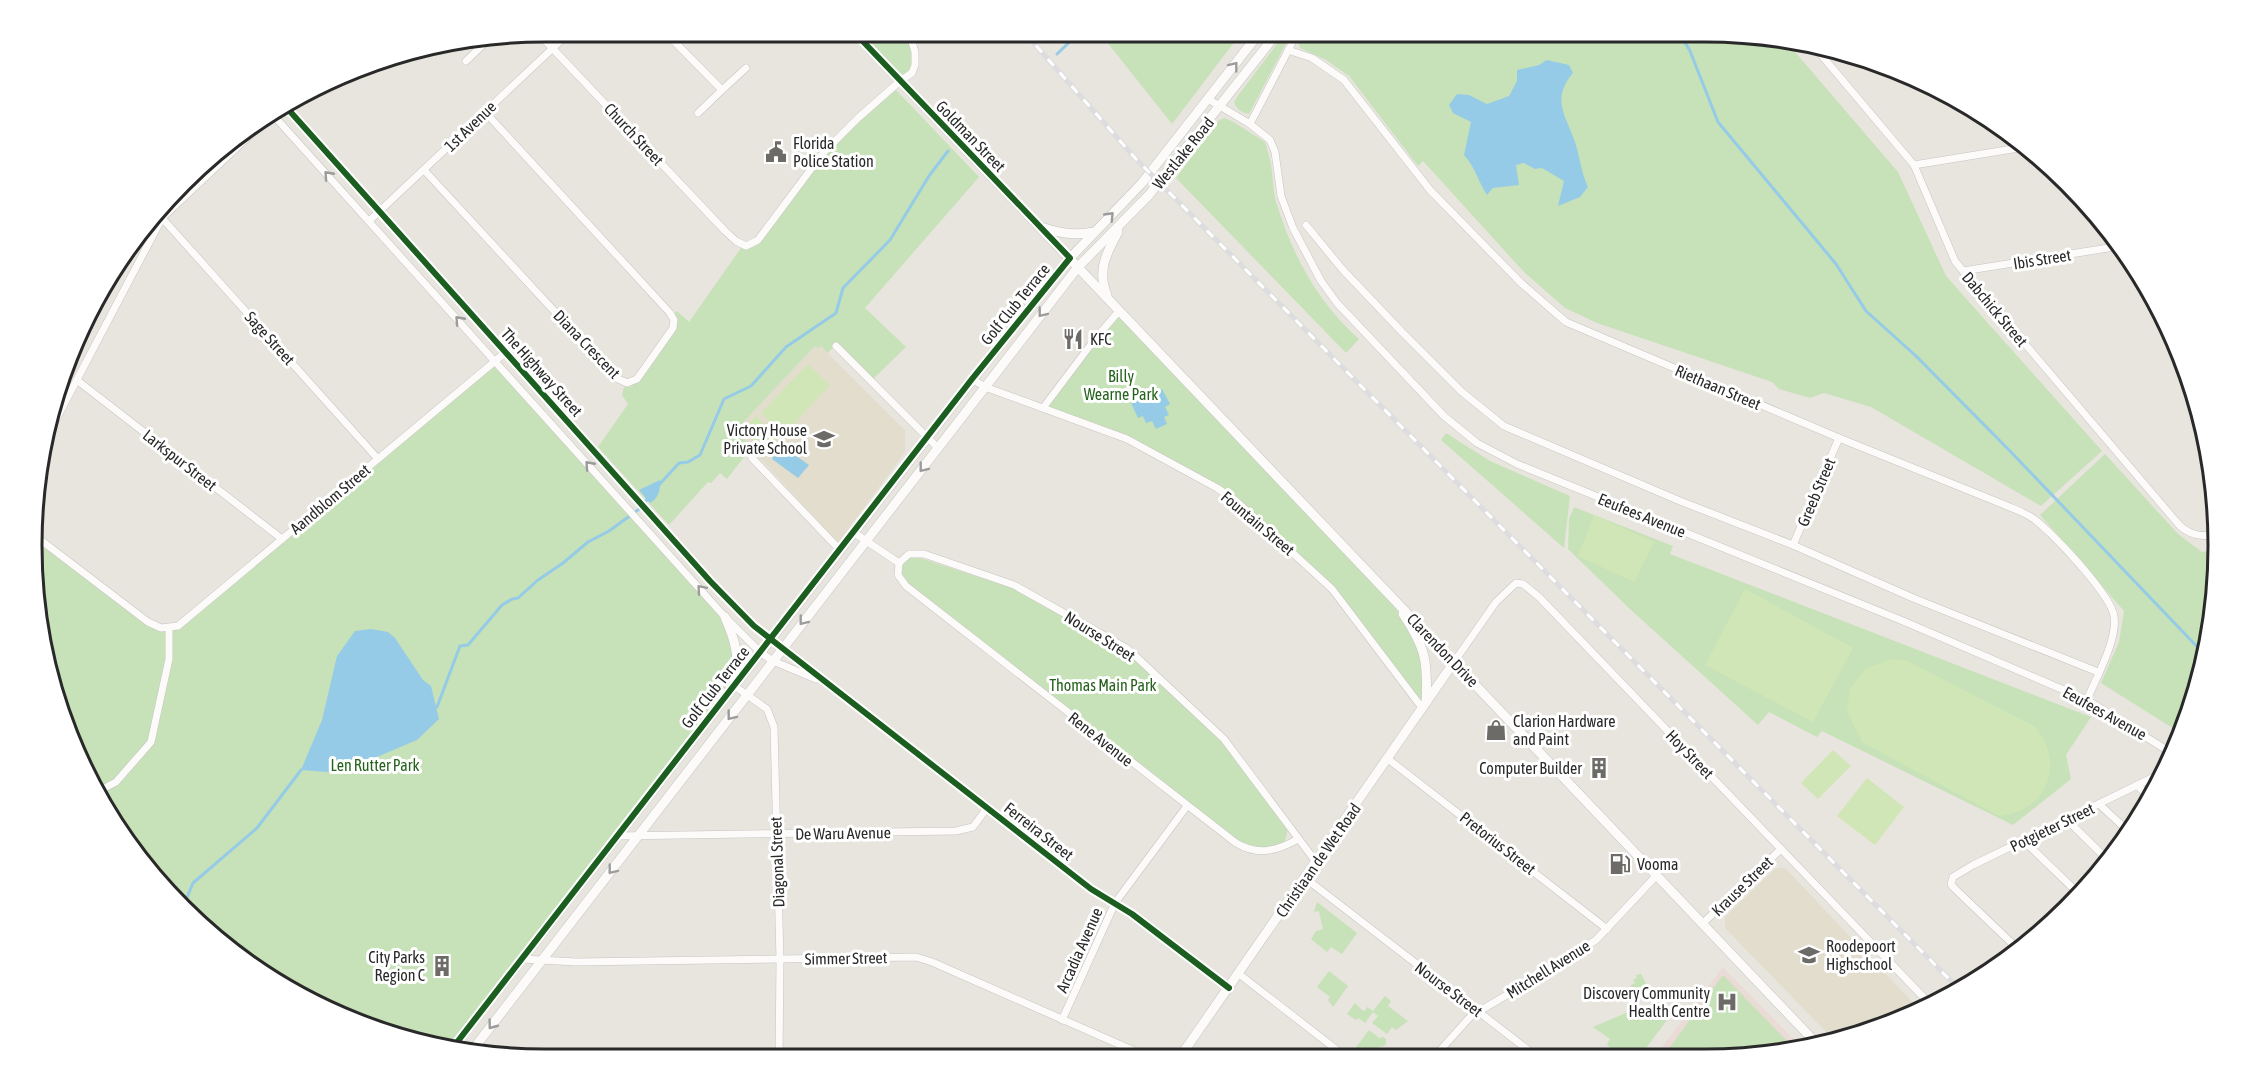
<svg xmlns="http://www.w3.org/2000/svg" width="2250" height="1091" font-family="'Asap Condensed',sans-serif">
	<style>
		.education { fill: #e2ddcd }
		.medical { fill: #eadbd7 }
		.green { fill: #c7e2b8 }
		.pitch { fill: #d1e6b6 }
		.water { fill: #95cbe6 }
		.lines { fill: none; stroke-linecap: round; stroke-linejoin: round }
		.stream { stroke: #95cbe6; stroke-width: 3 }
		.street-casing { stroke: #c6c4c4; stroke-width: 8 }
		.secondary-casing { stroke: #c6c4c4; stroke-width: 10 }
		.street { stroke: #fcfbfa; stroke-width: 7 }
		.secondary { stroke: #fcfbfa; stroke-width: 9 }
		.rail-casing { stroke: #dddcde; stroke-width: 5 }
		.rail { stroke: #fff; stroke-width: 3; stroke-dasharray: 9; stroke-linecap: butt }
		.cycleway-casing { stroke: #fff; stroke-width: 10 }
		.cycleway { stroke: #1b5e20; stroke-width: 6 }
		.oneway { stroke: #9d9c9c }
		.labels { text-anchor: middle; stroke-width: 6; stroke-linejoin: round; paint-order: stroke }
		.street-label { font-size: 16px; fill: #292929; stroke: #fff }
		.poi-label { font-size: 16px; fill: #292929; stroke: #fff; text-anchor: start }
		.park-label { font-size: 16px; fill: #25631c; stroke: #fff }
		.rim { fill: none; stroke: #292929; stroke-width: 3 }
	</style>
	<rect width="100%" height="100%" fill="#e8e5de"/>
	<!-- education -->
	<g class="education">
		<polygon points="137,239 57,393 71,348 118,260"/>
		<polygon points="815,346 821,346 905,430 905,452 838,543 735,431"/>
		<polygon points="1776,868 1785,868 1920,1010 1902,1020 1833,1039 1725,928 1725,917"/>
	</g>
	<!-- medical -->
	<polygon class="medical" points="1723,967 1801,1047 1772,1055 1656,1055"/>
	<!-- green -->
	<g class="green">
		<path d="M861,32H906C911,47 919,66 902,76Z"/>
		<polygon points="1099,32 1242,32 1172,124"/>
		<path d="M1286,32H1290L1289,38L1249,114C1241,112 1237,110 1234,102L1237,97Z"/>
		<polygon points="1296,32 1705,32 1784,39 1898,172 1946,276 2102,451 2041,506 1871,407 1824,393 1810,398 1779,389 1772,382 1597,323 1565,308 1523,271 1423,161 1418,166 1349,76 1326,60 1300,48"/>
		<polygon points="896,90 979,177 865,308 906,347 873,379 833,347 828,353 821,346 818,348 815,346 736,430 751,448 727,479 720,473 711,483 708,482 669,525 598,447 628,404 622,395 624,387 630,387 641,379 659,353 676,329 675,313 677,311 689,322 741,248 753,247 760,242 825,155 860,120"/>
		<path d="M1224,118L1232,121L1265,142C1267,150 1270,157 1271,165C1273,177 1273,190 1276,202C1292,254 1317,302 1359,339L1346,353L1176,178L1218,121Z"/>
		<polygon points="1118,316 1394,606 1410,630 1424,665 1422,702 1334,587 1234,496 1128,436 1048,407 1098,339"/>
		<polygon points="495,365 723,619 734,649 732,679 446,1050 348,1020 206,932 138,858 85,773 36,612 38,541 163,631 179,628"/>
		<polygon points="1446,433 1490,461 1570,496 1564,548 1441,440"/>
		<polygon points="2105,454 2178,534 2202,552 2218,550 2209,646 2182,734 2101,683 2119,642 2124,611 2040,515"/>
		<polygon points="1574,507 1673,546 1670,554 2091,717 2066,755 2071,779 2013,825 1822,731 1817,737 1769,712 1758,725 1631,610 1568,549 1569,519"/>
		<path d="M914,556L1012,588L1125,651L1219,739L1288,829L1285,841C1269,852 1253,848 1237,840L908,584L901,576V564L906,559Z"/>
		<polygon points="1317,902 1357,933 1342,954 1331,947 1327,952 1311,939 1316,931 1323,929 1319,911 1314,912"/>
		<polygon points="1329,971 1348,986 1333,1007 1328,1000 1330,997 1317,987"/>
		<polygon points="1641,974 1649,989 1632,1000 1630,999 1628,995 1631,985 1635,983 1633,980 1637,978 1636,975"/>
		<polygon points="1723,975 1788,1042 1762,1055 1664,1055"/>
		<polygon points="1385,996 1391,1001 1388,1006 1408,1021 1396,1030 1392,1027 1387,1034 1372,1023 1378,1016 1373,1012 1365,1023 1358,1018 1356,1020 1347,1014 1355,1003 1362,1010 1365,1011 1367,1007 1373,1011"/>
		<polygon points="1658,1005 1667,1020 1640,1056 1628,1056 1631,1052 1627,1049 1621,1056 1607,1045 1610,1039 1593,1027 1628,1012 1637,1019"/>
		<polygon points="1369,1030 1379,1038 1383,1037 1386,1039 1386,1045 1377,1048 1379,1056 1363,1057 1354,1050"/>
	</g>
	<!-- pitch -->
	<g class="pitch">
		<polygon points="808,364 830,385 784,434 761,413"/>
		<polygon points="756,416 779,438 765,452 742,431"/>
		<polygon points="1594,515 1654,542 1634,582 1578,556"/>
		<polygon points="1745,589 1853,648 1813,722 1705,665"/>
		<path d="M1892,659L1905,660L2034,726C2066,763 2048,811 1999,816L1862,742L1847,711L1850,689L1865,669Z"/>
		<polygon points="1833,750 1851,766 1818,799 1801,783"/>
		<polygon points="1867,778 1904,807 1875,845 1837,816"/>
	</g>
	<!-- water -->
	<g class="water">
		<path d="M1547,60L1569,65L1573,73C1551,99 1565,114 1575,142C1580,157 1581,172 1588,187L1580,197L1558,206L1564,181L1542,168L1535,169L1524,163L1516,165L1519,185L1493,188L1487,195C1478,181 1475,167 1464,155L1471,122L1453,113L1449,105L1457,94L1469,95L1487,104L1509,96L1517,81V70L1539,65Z"/>
		<polygon points="1162,389 1170,404 1165,407 1169,415 1164,417 1167,424 1156,429 1152,421 1146,423 1143,416 1138,418 1131,403"/>
		<polygon points="782,446 809,465 798,478 772,459"/>
		<path d="M660,480C661,489 658,499 650,503L639,490Z"/>
		<polygon points="371,629 388,632 395,638 423,680 431,686 439,719 417,740 339,773 301,770 322,720 337,656 355,631"/>
	</g>
	<g class="lines">
		<!-- stream -->
		<g class="stream">
			<polyline points="1679,32 1690,51 1718,122 1836,264 1866,311 1916,356 2010,451 2206,656"/>
			<polyline points="1057,54 1080,32"/>
			<polyline points="658,486 679,463 688,462 700,455 724,399 751,386 786,347 836,313 843,288 890,240 929,176 948,151"/>
			<polyline points="437,707 460,646 468,645 502,605 512,599 518,598 538,580 563,563 588,542 609,531 642,507 648,498"/>
			<polyline points="183,907 193,883 257,828 301,770"/>
		</g>
		<defs>
			<g id="street">
				<polyline points="665,32 722,90 698,113"/>
				<polyline points="538,33 725,231 736,241 746,246 758,240 823,153 858,118 900,81 912,73 915,65 915,52 909,32"/>
				<path d="M1812,44L1914,165L1955,261L1963,271L2180,526C2192,536 2202,537 2217,534"/>
				<path d="M1288,50L1312,58L1344,80L1430,190L1521,283L1566,322L1839,438L2005,505C2014,509 2023,512 2031,517C2050,529 2111,595 2114,616C2118,639 2096,678 2087,700"/>
				<polyline points="466,61 487,41"/>
				<polyline points="722,90 746,68"/>
				<polyline points="1208,99 1250,124 1270,140 1275,152 1281,196 1293,228 1321,281 1337,303 1444,416 1477,443 1517,464 1903,621 2087,700 2173,754"/>
				<polyline points="287,108 710,581 754,626 1091,889 1132,914 1229,988"/>
				<polyline points="274,116 725,617 760,652 773,661 816,679"/>
				<polyline points="1250,124 1291,45 1294,32"/>
				<polyline points="1914,165 2025,147"/>
				<polyline points="424,170 616,378 627,383 637,379 673,328 674,320 670,313 485,112"/>
				<polyline points="162,218 378,459"/>
				<polyline points="369,221 570,32"/>
				<polyline points="1306,225 1343,270 1402,332 1462,392 1504,426 1680,501 1793,545 1913,598 2098,672"/>
				<polyline points="1963,271 2121,246"/>
				<polyline points="836,346 938,448"/>
				<polyline points="972,379 985,387 1127,439 1217,488 1236,501 1332,589 1423,709"/>
				<polyline points="78,381 282,539"/>
				<polyline points="1043,408 1095,339 1119,311"/>
				<polyline points="41,448 162,218 265,121"/>
				<polyline points="752,458 840,550"/>
				<polyline points="853,532 899,563 909,554 924,554 1014,585 1128,649 1224,739 1316,862"/>
				<polyline points="38,538 148,622 161,628 178,626 506,352"/>
				<polyline points="1793,545 1839,438"/>
				<path d="M899,563L898,575L906,586L1236,843C1258,856 1277,851 1298,839"/>
				<polyline points="1454,662 1496,602 1516,583 1523,584 1539,597 1930,1004"/>
				<polyline points="733,685 767,709 774,727 780,959 779,1059"/>
				<polyline points="1388,759 1607,929"/>
				<polyline points="89,779 101,790 116,782 151,742 169,659 169,628"/>
				<polyline points="2137,785 2148,796"/>
				<polyline points="2099,804 2128,831"/>
				<polyline points="2067,820 2109,861"/>
				<polyline points="617,836 956,831 973,827 987,808"/>
				<polyline points="2024,841 2078,893"/>
				<polyline points="1305,878 1536,1056"/>
				<polyline points="1703,923 1781,849"/>
				<polyline points="2020,951 1953,887 1951,884 1953,877 1973,865 2162,773"/>
				<polyline points="523,959 576,962 916,957 932,962 1148,1057"/>
				<polyline points="1239,974 1346,1057"/>
				<polyline points="1062,1020 1115,903 1187,806"/>
				<polyline points="1435,1056 1471,1016 1566,960 1596,940 1657,875"/>
			</g>
			<g id="secondary">
				<polyline points="854,32 1816,1043"/>
				<path d="M1041,227C1059,233 1075,236 1094,232"/>
				<path d="M1107,295C1097,272 1106,253 1118,232"/>
				<path d="M1403,614C1426,648 1428,662 1426,703"/>
				<path d="M725,617C734,638 741,657 734,680"/>
				<polyline points="451,1050 1012,329 1070,258 1142,183 1260,32"/>
				<polyline points="471,1052 1078,267 1149,195 1278,32"/>
				<polyline points="1180,1057 1454,662"/>
			</g>
		</defs>
		<!-- street casing -->
		<use href="#street" class="street-casing"/>
		<!-- secondary casing -->
		<use href="#secondary" class="secondary-casing"/>
		<!-- street -->
		<use href="#street" class="street"/>
		<!-- secondary -->
		<use href="#secondary" class="secondary"/>
		<defs>
			<polyline id="rail" points="1024,32 1136,159 1958,988"/>
		</defs>
		<!-- rail casing -->
		<use href="#rail" class="rail-casing"/>
		<!-- rail -->
		<use href="#rail" class="rail"/>
		<defs>
			<g id="cycleway">
				<polyline points="287,108 710,581 754,626 1091,889 1132,914 1229,988"/>
				<polyline points="451,1050 972,379 1070,258 854,32"/>
			</g>
		</defs>
		<!-- cycleway casing -->
		<use href="#cycleway" class="cycleway-casing"/>
		<!-- cycleway -->
		<use href="#cycleway" class="cycleway"/>
	</g>
	<!-- one-way arrows -->
	<defs><path id="oneway-chevron" d="M-2-3.5L2.5 0L-2 3.5" fill="none" stroke-width="1.6" stroke-linecap="round" stroke-linejoin="round" transform="scale(1.5)"/></defs>
	<g class="oneway">
		<use href="#oneway-chevron" transform="translate(1234 66) rotate(-52)"/>
		<use href="#oneway-chevron" transform="translate(328 175) rotate(-132)"/>
		<use href="#oneway-chevron" transform="translate(1110 216) rotate(-46)"/>
		<use href="#oneway-chevron" transform="translate(1042 313) rotate(128)"/>
		<use href="#oneway-chevron" transform="translate(459 320) rotate(-132)"/>
		<use href="#oneway-chevron" transform="translate(589 465) rotate(-132)"/>
		<use href="#oneway-chevron" transform="translate(923 468) rotate(128)"/>
		<use href="#oneway-chevron" transform="translate(701 589) rotate(-131)"/>
		<use href="#oneway-chevron" transform="translate(803 621) rotate(128)"/>
		<use href="#oneway-chevron" transform="translate(731 716) rotate(128)"/>
		<use href="#oneway-chevron" transform="translate(612 870) rotate(128)"/>
		<use href="#oneway-chevron" transform="translate(492 1025) rotate(127)"/>
	</g>
	<!-- icons -->
	<defs>
		<symbol id="civic-bare" viewBox="-9 -9 18 18"><path d="M-.6-6.5H3V-4.5H.6V-3L4-1V1h2V6H-6V1h2V-1L-.6-3ZM-1.2 2.5V6h2.4V2.5Z" fill="#6c6b68" stroke="#fff" stroke-width="2.5" paint-order="stroke"/></symbol>
		<symbol id="restaurant-bare" viewBox="-9 -9 18 18"><path d="M-5-6h1v4h1v-4h1v4h1v-4h1v5L-1.5 .5V6h-2V.5L-5-1ZM5-6V6H3V1.5H1.5Q1.5-4 5-6Z" fill="#6c6b68" stroke="#fff" stroke-width="2.5" paint-order="stroke"/></symbol>
		<symbol id="school-bare" viewBox="-9 -9 18 18"><path d="M0-5L7-2L0 1L-7-2ZM-4 1L0 2.5L4 1V4Q0 6-4 4Z" fill="#6c6b68" stroke="#fff" stroke-width="2.5" paint-order="stroke"/></symbol>
		<symbol id="shop-bare" viewBox="-9 -9 18 18"><path d="M-5-2.5h2.3a2.7 3.5 0 0 1 5.4 0H5L5.5 6h-11ZM-1.5-2.5h3a1.5 2.3 0 0 0-3 0Z" fill="#6c6b68" stroke="#fff" stroke-width="2.5" paint-order="stroke"/></symbol>
		<symbol id="building-bare" viewBox="-9 -9 18 18"><path d="M-4-6H4V6H1V3H-1V6H-4ZM-2.5-4.3h1.7v1.8h-1.7ZM.8-4.3h1.7v1.8H.8ZM-2.5-1h1.7V.8h-1.7ZM.8-1h1.7V.8H.8Z" fill="#6c6b68" stroke="#fff" stroke-width="2.5" paint-order="stroke"/></symbol>
		<symbol id="fuel-bare" viewBox="-9 -9 18 18"><path d="M-5.5-6h7V0h2V4h1.3V-2.5L3-4.5l.8-.8L6-3V5H2.5V1h-1V6h-7ZM-4.2-4.7v3.2H.2V-4.7Z" fill="#6c6b68" stroke="#fff" stroke-width="2.5" paint-order="stroke"/></symbol>
		<symbol id="hospital-bare" viewBox="-9 -9 18 18"><path d="M-5-5h3v3.5h4V-5h3V5h-3V1.5h-4V5h-3Z" fill="#6c6b68" stroke="#fff" stroke-width="2.5" paint-order="stroke"/></symbol>
	</defs>
	<g fill-rule="evenodd">
		<use href="#civic-bare" x="761" y="137" width="30" height="30"/>
		<use href="#restaurant-bare" x="1058" y="324" width="30" height="30"/>
		<use href="#school-bare" x="809" y="424" width="30" height="30"/>
		<use href="#shop-bare" x="1481" y="715" width="30" height="30"/>
		<use href="#building-bare" x="1584" y="753" width="30" height="30"/>
		<use href="#fuel-bare" x="1605" y="849" width="30" height="30"/>
		<use href="#school-bare" x="1794" y="940" width="30" height="30"/>
		<use href="#building-bare" x="427" y="951" width="30" height="30"/>
		<use href="#hospital-bare" x="1712" y="987" width="30" height="30"/>
	</g>
	<g class="labels">
		<!-- street labels -->
		<g class="street-label">
			<text transform="translate(470 126) rotate(-44)" y="6">1st Avenue</text>
			<text transform="translate(634 134) rotate(47)" y="6">Church Street</text>
			<text transform="translate(971 136) rotate(46)" y="6">Goldman Street</text>
			<text transform="translate(1183 153) rotate(-51)" y="6">Westlake Road</text>
			<text transform="translate(2042 259) rotate(-9)" y="6">Ibis Street</text>
			<text transform="translate(1015 304) rotate(-51)" y="6">Golf Club Terrace</text>
			<text transform="translate(1995 309) rotate(50)" y="6">Dabchick Street</text>
			<text transform="translate(270 338) rotate(48)" y="6">Sage Street</text>
			<text transform="translate(587 344) rotate(46)" y="6">Diana Crescent</text>
			<text transform="translate(542 372) rotate(48)" y="6">The Highway Street</text>
			<text transform="translate(1718 387) rotate(23)" y="6">Riethaan Street</text>
			<text transform="translate(180 460) rotate(38)" y="6">Larkspur Street</text>
			<text transform="translate(1816 492) rotate(-67)" y="6">Greeb Street</text>
			<text transform="translate(330 499) rotate(-40)" y="6">Aandblom Street</text>
			<text transform="translate(1642 515) rotate(22)" y="6">Eeufees Avenue</text>
			<text transform="translate(1258 523) rotate(40)" y="6">Fountain Street</text>
			<text transform="translate(1100 636) rotate(32)" y="6">Nourse Street</text>
			<text transform="translate(1443 650) rotate(46)" y="6">Clarendon Drive</text>
			<text transform="translate(715 687) rotate(-52)" y="6">Golf Club Terrace</text>
			<text transform="translate(2105 713) rotate(29)" y="6">Eeufees Avenue</text>
			<text transform="translate(1101 739) rotate(38)" y="6">Rene Avenue</text>
			<text transform="translate(1690 754) rotate(46)" y="6">Hoy Street</text>
			<text transform="translate(2052 827) rotate(-26)" y="6">Potgieter Street</text>
			<text transform="translate(1039 831) rotate(38)" y="6">Ferreira Street</text>
			<text transform="translate(843 833) rotate(-1)" y="6">De Waru Avenue</text>
			<text transform="translate(1498 843) rotate(38)" y="6">Pretorius Street</text>
			<text transform="translate(1318 860) rotate(-55)" y="6">Christiaan de Wet Road</text>
			<text transform="translate(777 862) rotate(-92)" y="6">Diagonal Street</text>
			<text transform="translate(1742 886) rotate(-44)" y="6">Krause Street</text>
			<text transform="translate(1079 950) rotate(-66)" y="6">Arcadia Avenue</text>
			<text transform="translate(846 958) rotate(-1)" y="6">Simmer Street</text>
			<text transform="translate(1548 969) rotate(-32)" y="6">Mitchell Avenue</text>
			<text transform="translate(1449 989) rotate(37)" y="6">Nourse Street</text>
		</g>
		<!-- poi labels -->
		<g class="poi-label">
			<text x="793" y="149">Florida<tspan x="793" dy="18">Police Station</tspan></text>
			<text x="1090" y="345">KFC</text>
			<text x="807" y="436" text-anchor="end">Victory House<tspan x="807" dy="18">Private School</tspan></text>
			<text x="1513" y="727">Clarion Hardware<tspan x="1513" dy="18">and Paint</tspan></text>
			<text x="1582" y="774" text-anchor="end">Computer Builder</text>
			<text x="1637" y="870">Vooma</text>
			<text x="1826" y="952">Roodepoort<tspan x="1826" dy="18">Highschool</tspan></text>
			<text x="425" y="963" text-anchor="end">City Parks<tspan x="425" dy="18">Region C</tspan></text>
			<text x="1710" y="999" text-anchor="end">Discovery Community<tspan x="1710" dy="18">Health Centre</tspan></text>
		</g>
		<!-- park labels -->
		<g class="park-label">
			<text x="1121" y="382">Billy<tspan x="1121" dy="18">Wearne Park</tspan></text>
			<text x="1103" y="691">Thomas Main Park</text>
			<text x="375" y="771">Len Rutter Park</text>
		</g>
	</g>
	<!-- crop -->
	<path d="M0 0H2250V1091H0ZM545 42H1705A503 503 0 0 1 2208 545V546A503 503 0 0 1 1705 1049H545A503 503 0 0 1 42 546V545A503 503 0 0 1 545 42Z" fill="#fff" fill-rule="evenodd"/>
	<path class="rim" d="M545 42H1705A503 503 0 0 1 2208 545V546A503 503 0 0 1 1705 1049H545A503 503 0 0 1 42 546V545A503 503 0 0 1 545 42Z"/>
</svg>
